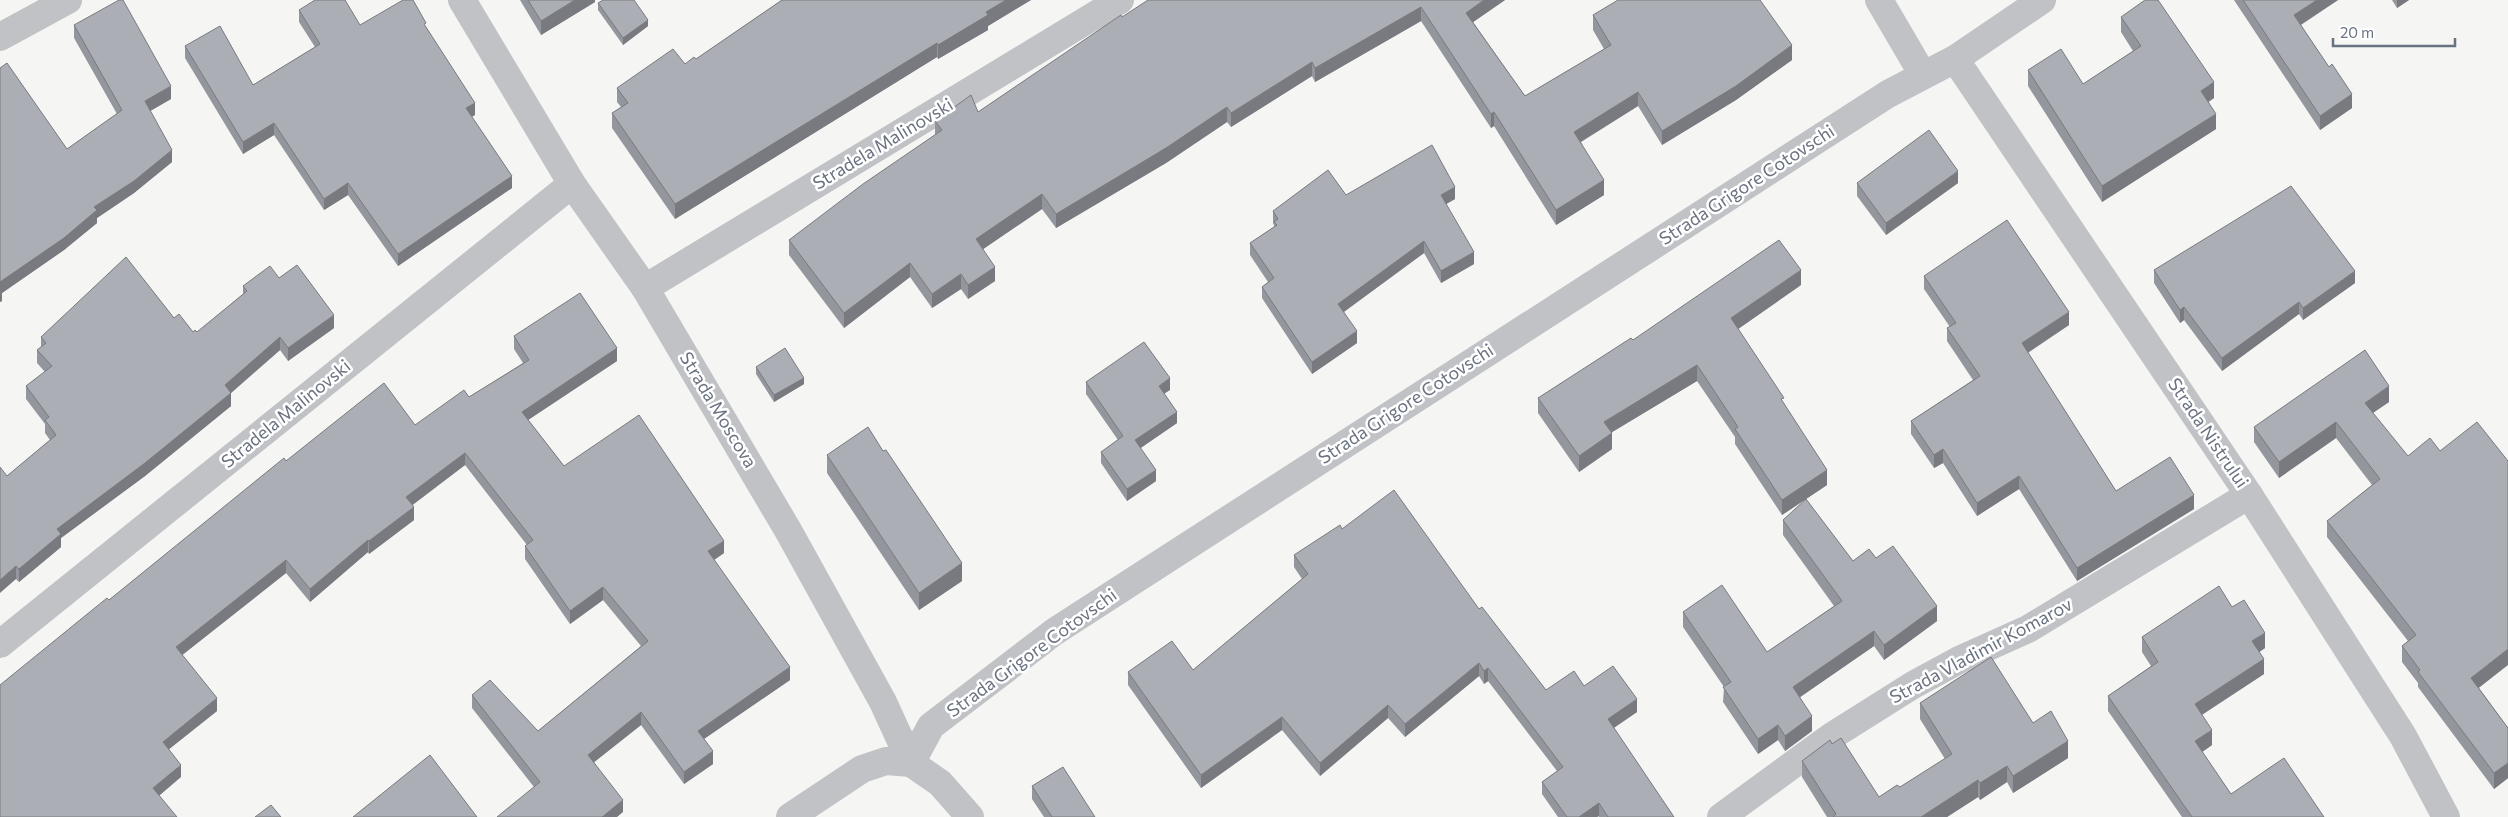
<svg xmlns="http://www.w3.org/2000/svg" width="2508" height="817" font-family="Commissioner,sans-serif">
	<style>
		.lines { fill: none; stroke-linecap: round; stroke-linejoin: round }
		.minor { stroke: #c0c2c6; stroke-width: 28 }
		.tertiary { stroke: #c0c2c6; stroke-width: 28 }
		.wall { fill: #93969c }
		.shaded-wall { fill: #787a7f }
		.building { fill: #abafb5; stroke: #787a7f }
		.labels { text-anchor: middle; stroke-width: 5; stroke-linejoin: round; paint-order: stroke }
		.street-label { font-size: 18px; fill: #697280; stroke: #fff }
	</style>
	<rect width="100%" height="100%" fill="#f5f6f3"/>
	<g class="lines">
		<!-- minor -->
		<g class="minor">
			<polyline points="462,0 572,184 645,288 789,532 883,702 911,763"/>
			<polyline points="1879,0 1923,75"/>
			<polyline points="0,37 68,0"/>
			<polyline points="1955,59 2249,495 2403,736 2446,817"/>
			<polyline points="645,288 1120,0"/>
			<polyline points="0,644 572,184"/>
			<polyline points="911,763 931,726 1054,632 1888,94 1955,59 2042,0"/>
			<polyline points="1721,817 1832,736 1913,685 1959,660 2028,629 2249,495"/>
		</g>
		<!-- tertiary -->
		<polyline class="tertiary" points="790,817 862,769 886,761 911,763 940,783 970,817"/>
	</g>
	<!-- wall -->
	<g class="wall">
		<polygon points="520,0 595,0 595,2 541,35"/>
		<polygon points="782,0 1031,0 988,26 988,30 938,59 937,57 675,219 612,128 612,113 621,107 617,102 617,88 685,64 696,59"/>
		<polygon points="1505,0 1473,22 1525,96 1604,49 1593,30 1593,15 1792,60 1736,100 1662,145 1638,106 1581,142 1604,195 1556,225 1494,126 1491,128 1421,21 1315,82 1312,76 1231,127 1227,122 1166,163 1056,228 1042,209 983,249 995,281 968,299 961,289 932,308 910,277 844,328 789,255 789,240 935,135 935,121 978,112 1122,17"/>
		<polygon points="2234,0 2338,0 2301,25 2352,108 2320,130"/>
		<polygon points="2392,0 2409,0 2397,8"/>
		<polygon points="598,3 648,26 623,45 598,10"/>
		<polygon points="299,10 360,25 426,27 475,115 471,117 512,188 398,266 348,195 324,210 274,135 243,154 185,58 185,46 253,85 315,47 299,22"/>
		<polygon points="2121,17 2214,98 2208,102 2216,129 2102,202 2028,86 2028,70 2083,84 2133,51 2121,32"/>
		<polygon points="74,25 171,99 150,111 172,162 134,193 97,218 97,223 64,250 2,293 2,301 0,302 0,68 67,149 117,114 74,38"/>
		<polygon points="1857,183 1958,183 1886,235 1857,196"/>
		<polygon points="1346,195 1455,199 1446,204 1474,264 1441,283 1424,253 1344,312 1357,343 1312,374 1262,298 1262,287 1268,282 1250,255 1250,243 1274,227 1274,225 1273,223 1273,211"/>
		<polygon points="2154,270 2355,283 2303,320 2299,314 2222,371 2184,320 2180,323 2154,283"/>
		<polygon points="1924,276 2069,325 2028,353 2116,491 2194,509 2077,581 2019,489 1977,516 1943,463 1934,468 1911,434 1911,421 1973,380 1947,341 1947,328 1950,327 1924,289"/>
		<polygon points="279,278 334,328 288,361 280,350 231,393 231,406 145,476 61,538 61,547 19,582 16,579 7,476 50,440 45,433 45,424 26,399 26,386 45,372 37,363 37,350 41,347 41,337 174,318 193,332 197,332 243,294 243,286"/>
		<polygon points="1801,285 1738,329 1784,404 1827,485 1782,515 1735,444 1735,437 1697,381 1612,432 1612,449 1579,472 1538,413 1538,398 1633,340"/>
		<polygon points="514,336 617,361 528,420 564,466 724,553 714,560 790,680 704,739 713,764 684,784 641,725 594,762 623,812 534,787 472,708 472,695 538,731 641,646 603,600 570,624 525,559 525,546 527,545 465,465 412,505 414,520 369,554 368,552 310,602 286,573 182,655 217,711 169,749 181,777 0,817 109,600 286,461 415,425 469,397 523,363 514,349"/>
		<polygon points="756,367 804,384 774,402 756,374"/>
		<polygon points="1086,382 1170,390 1164,393 1177,423 1140,448 1156,481 1127,501 1101,463 1101,452 1118,440 1086,394"/>
		<polygon points="2389,402 2373,413 2479,688 2508,728 2508,778 2494,789 2418,687 2418,683 2402,662 2402,646 2408,641 2327,537 2327,521 2372,485 2336,438 2279,478 2254,442 2254,427"/>
		<polygon points="827,455 962,581 919,610 827,473"/>
		<polygon points="1783,520 1853,561 1876,558 1937,621 1884,660 1874,646 1800,697 1812,731 1785,751 1778,740 1758,754 1723,702 1724,687 1683,627 1683,612 1767,652 1834,606 1783,535"/>
		<polygon points="1342,529 1479,609 1546,690 1584,686 1637,712 1613,728 1674,817 1599,817 1599,816 1597,817 1558,817 1542,794 1542,782 1557,771 1488,681 1484,684 1479,676 1405,737 1388,718 1320,776 1282,730 1201,788 1128,685 1128,672 1193,670 1302,579 1294,567 1294,555"/>
		<polygon points="2232,607 2265,648 2259,652 2264,674 2202,715 2212,745 2202,752 2231,794 2324,817 2182,817 2108,711 2108,696 2151,666 2142,652 2142,637"/>
		<polygon points="1920,703 2033,723 2068,758 2013,793 2007,782 1980,800 1978,797 1947,817 1827,817 1802,777 1802,761 1832,744 1879,797 1900,787 1945,759 1920,719"/>
		<polygon points="1032,786 1095,817 1044,817 1032,799"/>
	</g>
	<!-- shaded-wall -->
	<g class="shaded-wall">
		<polygon points="575,0 595,0 595,2 541,35 541,21"/>
		<polygon points="1006,0 1031,0 988,26 988,30 938,59 938,45 986,12"/>
		<polygon points="1484,0 1505,0 1466,27 1466,13"/>
		<polygon points="2317,0 2338,0 2294,29 2294,15"/>
		<polygon points="2397,0 2409,0 2397,8"/>
		<polygon points="1421,7 1421,21 1315,82 1315,68"/>
		<polygon points="648,20 648,26 623,45 623,38"/>
		<polygon points="937,43 937,57 675,219 675,204"/>
		<polygon points="1792,45 1792,60 1736,100 1662,145 1662,131"/>
		<polygon points="1312,62 1312,76 1231,127 1231,113"/>
		<polygon points="2214,82 2214,98 2201,107 2201,91"/>
		<polygon points="171,86 171,99 145,114 145,101"/>
		<polygon points="1638,92 1638,106 1574,146 1574,132"/>
		<polygon points="2352,94 2352,108 2320,130 2320,116"/>
		<polygon points="475,103 475,115 466,120 466,108"/>
		<polygon points="1227,107 1227,122 1166,163 1056,228 1056,214"/>
		<polygon points="1494,112 1494,126 1491,128 1491,114"/>
		<polygon points="2216,114 2216,129 2102,202 2102,186"/>
		<polygon points="274,123 274,135 243,154 243,142"/>
		<polygon points="172,150 172,162 134,193 97,218 97,223 64,250 2,293 2,301 0,302 0,282 94,207"/>
		<polygon points="1958,171 1958,183 1886,235 1886,223"/>
		<polygon points="512,176 512,188 398,266 398,254"/>
		<polygon points="1604,180 1604,195 1556,225 1556,210"/>
		<polygon points="348,183 348,195 324,210 324,199"/>
		<polygon points="1455,187 1455,199 1441,207 1441,195"/>
		<polygon points="1042,194 1042,209 976,254 976,239"/>
		<polygon points="1424,241 1424,253 1338,316 1338,304"/>
		<polygon points="1474,252 1474,264 1441,283 1441,271"/>
		<polygon points="910,263 910,277 844,328 844,313"/>
		<polygon points="995,267 995,281 968,299 968,285"/>
		<polygon points="1801,270 1801,285 1731,334 1731,318"/>
		<polygon points="2355,271 2355,283 2303,320 2303,308"/>
		<polygon points="961,274 961,289 932,308 932,294"/>
		<polygon points="2299,302 2299,314 2222,371 2222,358"/>
		<polygon points="2184,307 2184,320 2180,323 2180,310"/>
		<polygon points="2069,312 2069,325 2022,356 2022,343"/>
		<polygon points="334,315 334,328 288,361 288,348"/>
		<polygon points="1357,331 1357,343 1312,374 1312,362"/>
		<polygon points="280,337 280,350 231,393 231,406 145,476 61,538 61,547 19,582 19,569 57,529"/>
		<polygon points="617,348 617,361 522,424 522,412"/>
		<polygon points="1697,365 1697,381 1604,437 1604,422"/>
		<polygon points="804,378 804,384 774,402 774,395"/>
		<polygon points="1170,378 1170,390 1159,397 1159,386"/>
		<polygon points="2389,386 2389,402 2365,418 2365,403"/>
		<polygon points="1177,412 1177,423 1135,452 1135,440"/>
		<polygon points="2336,422 2336,438 2279,478 2279,462"/>
		<polygon points="1612,433 1612,449 1579,472 1579,456"/>
		<polygon points="1943,449 1943,463 1934,468 1934,455"/>
		<polygon points="465,453 465,465 406,510 406,497"/>
		<polygon points="1156,470 1156,481 1127,501 1127,489"/>
		<polygon points="1827,470 1827,485 1782,515 1782,500"/>
		<polygon points="2019,476 2019,489 1977,516 1977,503"/>
		<polygon points="2194,495 2194,509 2077,581 2077,568"/>
		<polygon points="414,507 414,520 369,554 369,541"/>
		<polygon points="368,540 368,552 310,602 310,589"/>
		<polygon points="724,541 724,553 708,564 708,551"/>
		<polygon points="286,560 286,573 176,660 176,647"/>
		<polygon points="962,563 962,581 919,610 919,593"/>
		<polygon points="16,566 16,579 0,593 0,580"/>
		<polygon points="603,587 603,600 570,624 570,611"/>
		<polygon points="1937,606 1937,621 1884,660 1884,645"/>
		<polygon points="1874,631 1874,646 1793,702 1793,687"/>
		<polygon points="2265,633 2265,648 2252,657 2252,641"/>
		<polygon points="2508,649 2508,665 2471,694 2471,678"/>
		<polygon points="2264,659 2264,674 2195,719 2195,704"/>
		<polygon points="1479,663 1479,676 1405,737 1405,724"/>
		<polygon points="790,667 790,680 698,743 698,731"/>
		<polygon points="1488,668 1488,681 1484,684 1484,671"/>
		<polygon points="217,698 217,711 163,754 163,742"/>
		<polygon points="1637,699 1637,712 1608,732 1608,719"/>
		<polygon points="1388,705 1388,718 1320,776 1320,763"/>
		<polygon points="641,712 641,725 588,767 588,755"/>
		<polygon points="1812,716 1812,731 1785,751 1785,736"/>
		<polygon points="1282,717 1282,730 1201,788 1201,775"/>
		<polygon points="1778,725 1778,740 1758,754 1758,739"/>
		<polygon points="2212,730 2212,745 2195,757 2195,741"/>
		<polygon points="2068,741 2068,758 2013,793 2013,776"/>
		<polygon points="713,751 713,764 684,784 684,772"/>
		<polygon points="2508,763 2508,778 2494,789 2494,773"/>
		<polygon points="181,765 181,777 153,801 153,788"/>
		<polygon points="2007,766 2007,782 1980,800 1980,783"/>
		<polygon points="1978,780 1978,797 1947,817 1921,817"/>
		<polygon points="623,800 623,812 617,817 602,817"/>
		<polygon points="1599,803 1599,816 1597,817 1579,817"/>
	</g>
	<!-- building -->
	<g class="building">
		<polygon points="119,0 123,0 171,86 145,101 172,150 134,181 94,207 97,210 64,238 0,282 0,68 7,63 67,149 122,110 74,25"/>
		<polygon points="315,0 345,0 360,25 403,0 413,0 426,23 424,24 475,103 466,108 512,176 398,254 348,183 324,199 274,123 243,142 185,46 220,26 253,85 320,44 299,10"/>
		<polygon points="528,0 575,0 541,21"/>
		<polygon points="603,0 634,0 648,20 623,38 598,3"/>
		<polygon points="782,0 1006,0 986,12 988,15 938,45 937,43 675,204 612,113 628,103 617,88 673,49 685,64 694,57 696,59"/>
		<polygon points="1148,0 1484,0 1466,13 1525,96 1611,45 1593,15 1618,0 1760,0 1792,45 1736,86 1662,131 1638,92 1574,132 1604,180 1556,210 1494,112 1491,114 1421,7 1315,68 1312,62 1231,113 1227,107 1166,148 1056,214 1042,194 976,239 995,267 968,285 961,274 932,294 910,263 844,313 789,240 863,184 942,130 935,121 971,95 978,112 1121,15 1122,17"/>
		<polygon points="2145,0 2158,0 2214,82 2201,91 2216,114 2102,186 2028,70 2061,49 2083,84 2141,46 2121,17"/>
		<polygon points="2243,0 2317,0 2294,15 2329,67 2332,64 2352,94 2320,116"/>
		<polygon points="1929,130 1958,171 1886,223 1857,183"/>
		<polygon points="1432,145 1455,187 1441,195 1474,252 1441,271 1424,241 1338,304 1357,331 1312,362 1262,287 1274,278 1250,243 1277,225 1274,222 1278,219 1273,211 1328,170 1346,195"/>
		<polygon points="2291,186 2355,271 2303,308 2299,302 2222,358 2184,307 2180,310 2154,270"/>
		<polygon points="2007,220 2069,312 2022,343 2116,491 2170,457 2194,495 2077,568 2019,476 1977,503 1943,449 1934,455 1911,421 1980,376 1947,328 1956,323 1924,276"/>
		<polygon points="1779,240 1801,270 1731,318 1784,398 1781,399 1827,470 1782,500 1735,429 1738,427 1697,365 1604,422 1612,433 1579,456 1538,398 1631,338 1633,340"/>
		<polygon points="126,257 174,318 179,314 193,332 195,330 197,332 247,291 243,286 270,266 279,278 297,265 334,315 288,348 280,337 225,385 231,393 145,463 57,529 61,534 19,569 16,566 0,580 0,467 7,476 56,435 45,420 49,417 26,386 52,366 37,350 46,343 41,337"/>
		<polygon points="580,293 617,348 522,412 564,466 639,415 724,541 708,551 790,667 698,731 713,751 684,772 641,712 588,755 623,800 602,817 497,817 540,782 472,695 490,680 538,731 648,641 603,587 570,611 525,546 533,540 465,453 406,497 414,507 369,541 368,540 310,589 286,560 176,647 217,698 163,742 181,765 153,788 177,817 0,817 0,685 107,598 109,600 284,458 286,461 384,383 415,425 464,390 469,397 529,360 514,336"/>
		<polygon points="1144,342 1170,378 1159,386 1177,412 1135,440 1156,470 1127,489 1101,452 1123,436 1086,382"/>
		<polygon points="785,348 804,378 774,395 756,367"/>
		<polygon points="2365,350 2389,386 2365,403 2408,456 2430,438 2440,451 2477,422 2508,461 2508,649 2471,678 2508,728 2508,763 2494,773 2418,672 2420,670 2402,646 2416,635 2327,521 2380,479 2336,422 2279,462 2254,427"/>
		<polygon points="868,427 883,451 886,450 962,563 919,593 827,455"/>
		<polygon points="1394,490 1479,609 1482,607 1546,690 1574,671 1584,686 1613,666 1637,699 1608,719 1674,817 1608,817 1599,803 1579,817 1567,817 1542,782 1563,767 1488,668 1484,671 1479,663 1405,724 1388,705 1320,763 1282,717 1201,775 1128,672 1172,641 1193,670 1308,574 1294,555 1340,525 1342,529"/>
		<polygon points="1806,499 1853,561 1869,549 1876,558 1893,546 1937,606 1884,645 1874,631 1793,687 1812,716 1785,736 1778,725 1758,739 1723,687 1731,682 1683,612 1722,585 1767,652 1842,601 1783,520"/>
		<polygon points="2219,586 2232,607 2244,600 2265,633 2252,641 2264,659 2195,704 2212,730 2195,741 2231,794 2284,758 2324,817 2192,817 2108,696 2158,662 2142,637"/>
		<polygon points="1991,657 2033,723 2051,711 2068,741 2013,776 2007,766 1980,783 1978,780 1921,817 1833,817 1836,814 1802,761 1830,740 1832,744 1841,738 1879,797 1897,785 1900,787 1952,754 1920,703"/>
		<polygon points="430,755 477,817 353,817"/>
		<polygon points="1063,767 1095,817 1052,817 1032,786"/>
		<polygon points="271,805 281,817 255,817"/>
	</g>
	<g class="labels">
		<!-- street labels -->
		<g class="street-label">
			<text transform="translate(883 144) rotate(-31)" y="6">Stradela Malinovski</text>
			<text transform="translate(1747 185) rotate(-33)" y="6">Strada Grigore Cotovschi</text>
			<text transform="translate(1406 404) rotate(-33)" y="6">Strada Grigore Cotovschi</text>
			<text transform="translate(718 410) rotate(59)" y="6">Strada Moscova</text>
			<text transform="translate(286 414) rotate(-39)" y="6">Stradela Malinovski</text>
			<text transform="translate(2208 433) rotate(56)" y="6">Strada Nistrului</text>
			<text transform="translate(1981 651) rotate(-28)" y="6">Strada Vladimir Komarov</text>
			<text transform="translate(1032 653) rotate(-36)" y="6">Strada Grigore Cotovschi</text>
		</g>
	</g>
	<!-- scale -->
	<path d="M2333 38v8h122v-8" fill="none" stroke="#697280" stroke-width="2.5"/>
	<text x="2340" y="38" font-size="15" fill="#697280" stroke="#ffffff" stroke-width="4" paint-order="stroke">20 m</text>
</svg>
